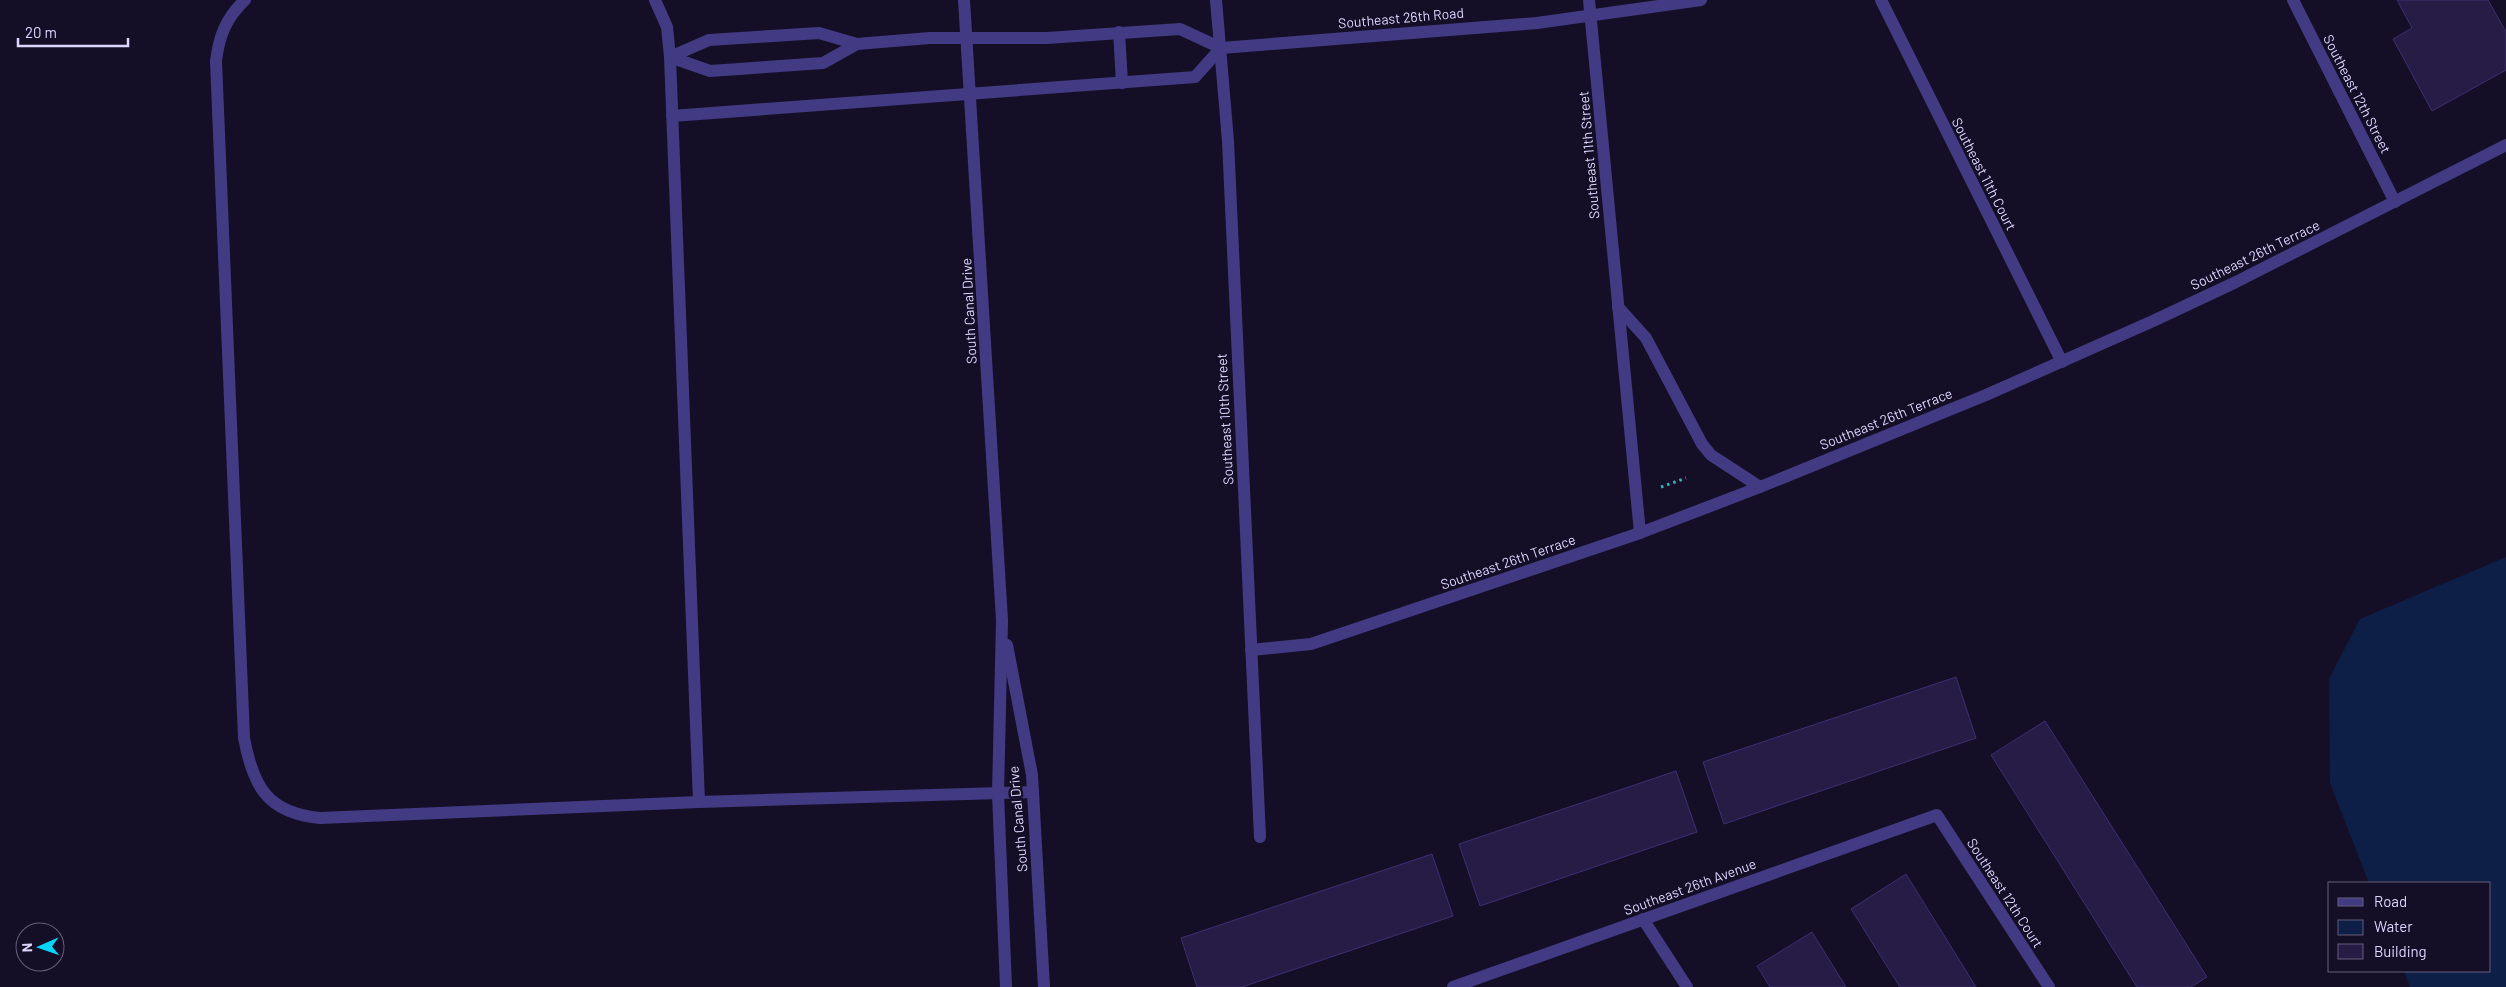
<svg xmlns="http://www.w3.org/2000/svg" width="2506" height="987" font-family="Barlow,sans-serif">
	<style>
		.water { fill: #0d1f47 }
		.building { fill: #271c46; stroke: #3f2e72 }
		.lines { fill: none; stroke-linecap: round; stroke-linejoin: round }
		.path { stroke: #31b6b5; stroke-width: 3; stroke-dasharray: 2.5 4; stroke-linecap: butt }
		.minor { stroke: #423b84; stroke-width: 12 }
		.labels { text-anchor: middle; stroke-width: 5; stroke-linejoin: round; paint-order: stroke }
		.street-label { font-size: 14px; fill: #dcd5fe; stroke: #140f26 }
	</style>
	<rect width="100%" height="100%" fill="#140f26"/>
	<!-- water -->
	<polygon class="water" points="2506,557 2506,987 2410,987 2404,971 2490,971 2490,883 2369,883 2330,783 2329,679 2360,619"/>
	<!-- building -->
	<g class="building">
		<polygon points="2397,0 2488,0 2506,32 2506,70 2432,111 2393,39 2412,28"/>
		<polygon points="1956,677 1976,738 1724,824 1703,762"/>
		<polygon points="2045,721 2207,977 2191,987 2137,987 1991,755"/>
		<polygon points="1676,771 1697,832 1480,906 1459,844"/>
		<polygon points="1432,854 1453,916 1242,987 1197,987 1181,938"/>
		<polygon points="1906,874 1976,987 1900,987 1851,909"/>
		<polygon points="1812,932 1846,987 1770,987 1757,966"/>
	</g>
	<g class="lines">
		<!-- path -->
		<polyline class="path" points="1661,487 1686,478"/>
		<!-- minor -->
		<g class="minor">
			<path d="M245,0C226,18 219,36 216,61L244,738C253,786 267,813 320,818L699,802L1033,792"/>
			<polyline points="655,0 667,27 670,57 699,802"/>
			<polyline points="964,0 1002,620 998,794 1006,987"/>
			<polyline points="1216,0 1228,141 1260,837"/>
			<polyline points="1589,0 1640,533"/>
			<polyline points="1881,0 2062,362"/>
			<polyline points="2293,0 2395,202"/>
			<polyline points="1119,32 1122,83"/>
			<polyline points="670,57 709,40 819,33 857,44 930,38 1047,38 1180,29 1221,48 1537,23 1701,0"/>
			<polyline points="670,57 710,71 823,63 857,44"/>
			<polyline points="672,116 1195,77 1221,48"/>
			<polyline points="1618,307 1646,338 1702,444 1711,455 1760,487"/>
			<polyline points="1007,645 1032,775 1044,987"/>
			<polyline points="1251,650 1311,644 1640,533 1760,487 1986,395 2153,321 2236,282 2506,145"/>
			<polyline points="1643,919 1687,987"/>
			<polyline points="1453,987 1937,815 2049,987"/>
		</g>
	</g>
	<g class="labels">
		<!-- street labels -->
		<g class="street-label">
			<text transform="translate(1401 18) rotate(-5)" y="5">Southeast 26th Road</text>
			<text transform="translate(2357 94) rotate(63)" y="5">Southeast 12th Street</text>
			<text transform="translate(1589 155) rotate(-95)" y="5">Southeast 11th Street</text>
			<text transform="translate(1984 174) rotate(63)" y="5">Southeast 11th Court</text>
			<text transform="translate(2255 255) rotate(-26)" y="5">Southeast 26th Terrace</text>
			<text transform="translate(969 311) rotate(-93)" y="5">South Canal Drive</text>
			<text transform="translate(1225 419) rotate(-93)" y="5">Southeast 10th Street</text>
			<text transform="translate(1886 419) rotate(-22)" y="5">Southeast 26th Terrace</text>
			<text transform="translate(1508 562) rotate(-19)" y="5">Southeast 26th Terrace</text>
			<text transform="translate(1018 819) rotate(-95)" y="5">South Canal Drive</text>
			<text transform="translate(1690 887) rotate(-20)" y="5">Southeast 26th Avenue</text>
			<text transform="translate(2005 893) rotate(57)" y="5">Southeast 12th Court</text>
		</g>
	</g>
	<!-- legend -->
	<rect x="2328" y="882" width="162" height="90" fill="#140f26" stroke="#645e7c"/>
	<rect x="2338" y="898" width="25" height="8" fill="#423b84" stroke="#645e7c"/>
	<text x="2374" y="907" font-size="15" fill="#dcd5fe">Road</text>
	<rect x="2338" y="920" width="25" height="15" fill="#0d1f47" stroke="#645e7c"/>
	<text x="2374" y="932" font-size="15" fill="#dcd5fe">Water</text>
	<rect x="2338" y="944" width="25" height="15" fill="#271c46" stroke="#645e7c"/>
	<text x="2374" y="957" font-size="15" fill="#dcd5fe">Building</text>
	<!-- north arrow -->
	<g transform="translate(40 947) rotate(268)"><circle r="24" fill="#140f26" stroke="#645e7c"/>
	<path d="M0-4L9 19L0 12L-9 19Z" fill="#04d5fb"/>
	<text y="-8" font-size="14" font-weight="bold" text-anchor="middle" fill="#dcd5fe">N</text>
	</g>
	<!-- scale -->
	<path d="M18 38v8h110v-8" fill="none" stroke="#dcd5fe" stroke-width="2.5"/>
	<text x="25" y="38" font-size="15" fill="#dcd5fe" stroke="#140f26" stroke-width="4" paint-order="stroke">20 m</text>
</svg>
